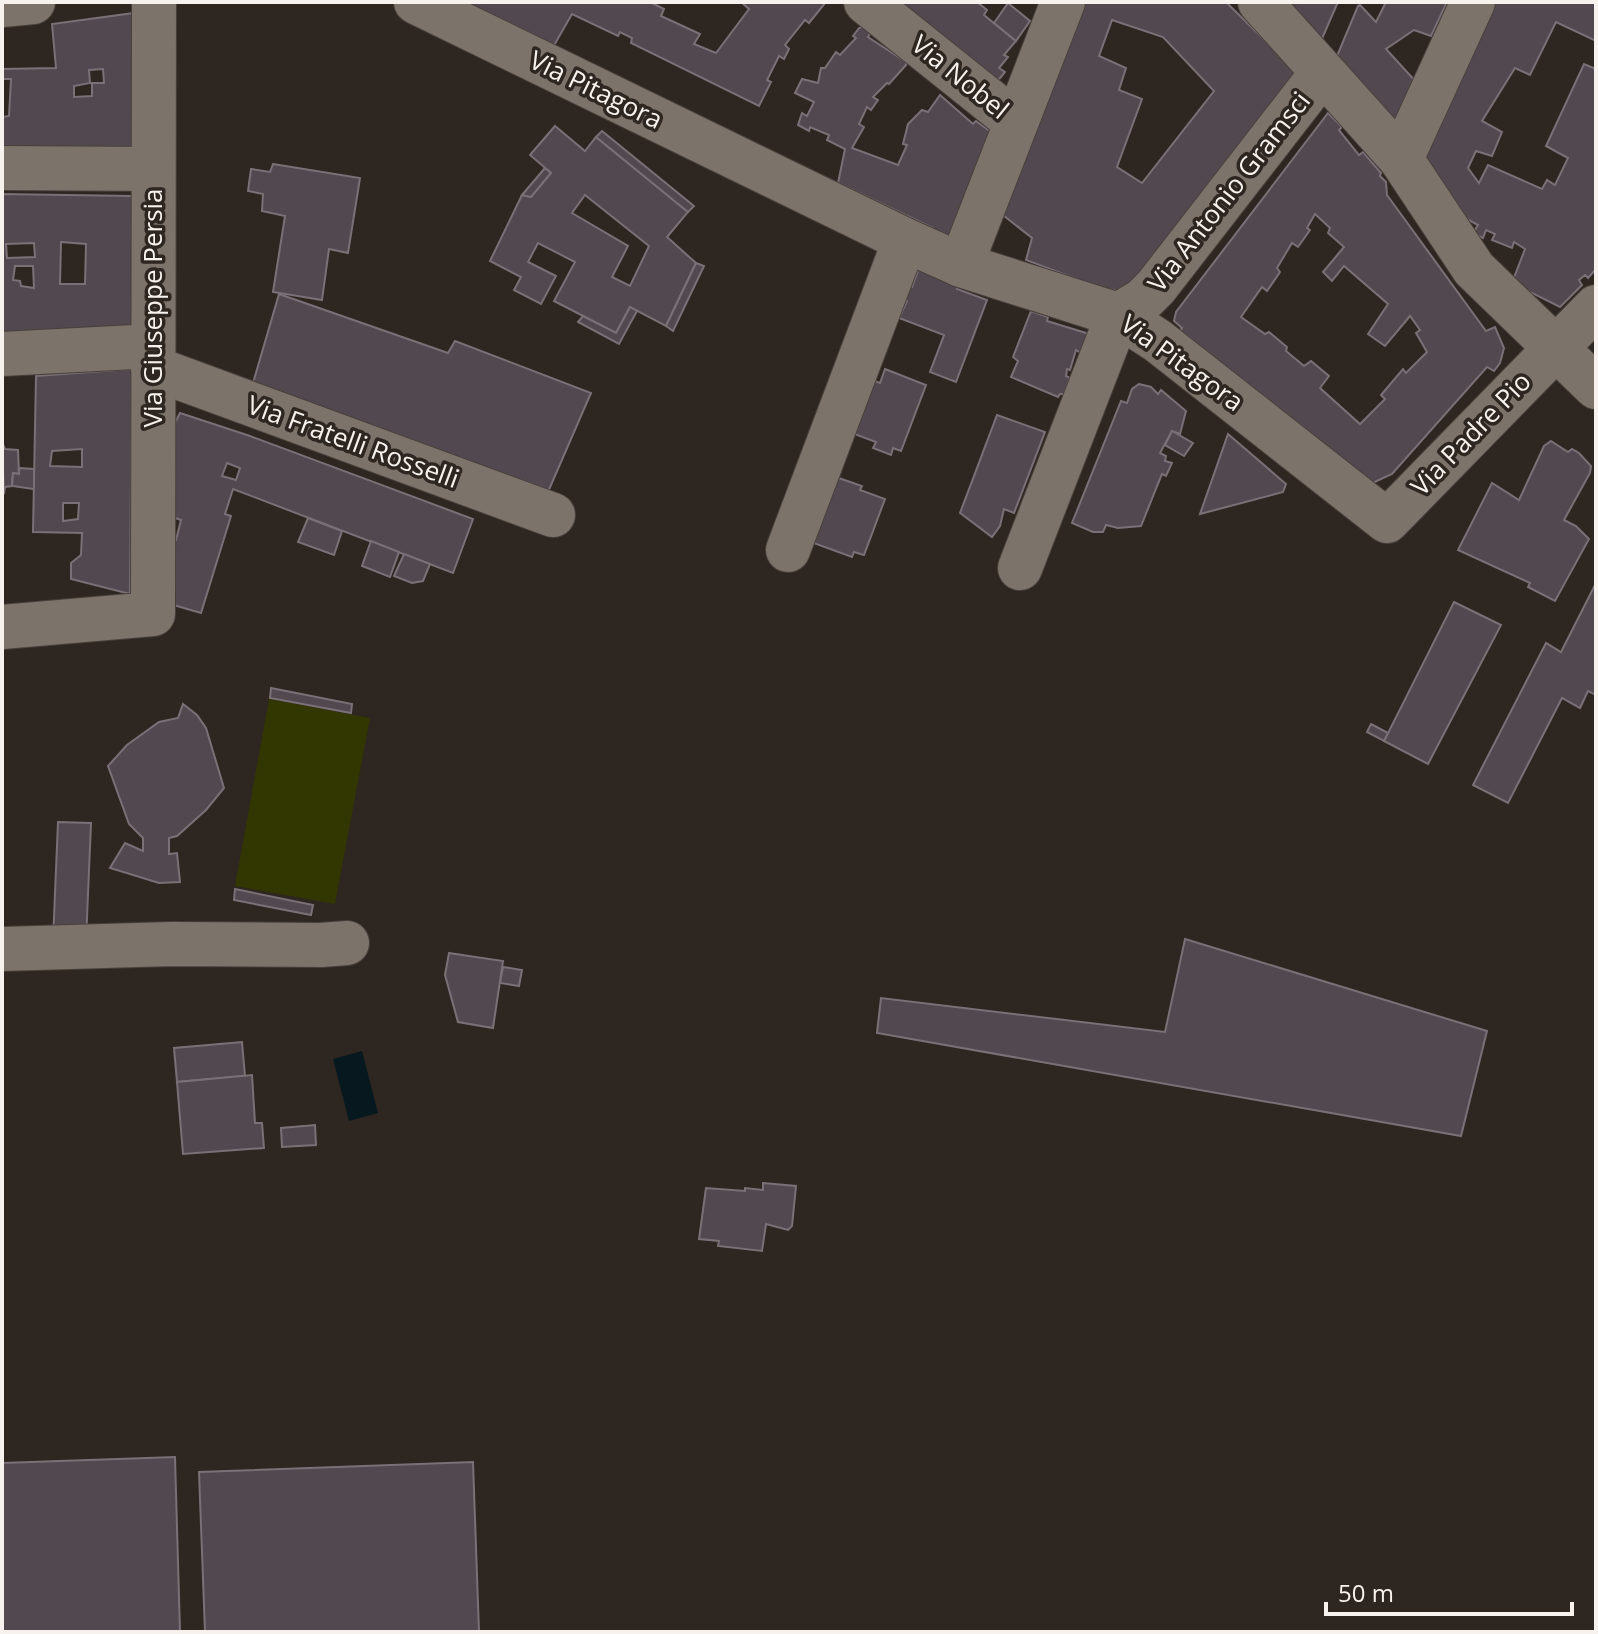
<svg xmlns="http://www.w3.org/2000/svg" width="1598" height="1634" font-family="'Open Sans',sans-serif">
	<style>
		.green { fill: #323600 }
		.water { fill: #07191e }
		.building { fill: #524950; stroke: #7a7077; stroke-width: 2; fill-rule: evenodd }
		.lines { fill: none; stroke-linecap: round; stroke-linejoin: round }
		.minor-casing { stroke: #48413b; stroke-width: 46 }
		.minor { stroke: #7c736b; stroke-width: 44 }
		.labels { text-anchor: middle; stroke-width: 7; stroke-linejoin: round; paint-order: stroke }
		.street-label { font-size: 26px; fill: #f7f2ed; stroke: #2e2620 }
	</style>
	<rect width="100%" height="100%" fill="#2e2620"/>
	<!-- green -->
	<polygon class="green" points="269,699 370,718 335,904 235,886"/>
	<!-- water -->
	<polygon class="water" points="362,1051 378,1113 349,1121 333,1059"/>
	<!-- building -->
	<g class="building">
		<polygon points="464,2 650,2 664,9 661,16 700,34 694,44 716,53 749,9 741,2 826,2 809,23 805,20 785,45 789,49 784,59 779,56 767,80 771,82 759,106 631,43 632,38 620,32 618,36 572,14 552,49"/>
		<polygon points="886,2 977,2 987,10 984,15 1016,41 1004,55 1008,57 999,68 1005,72 992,88"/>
		<path d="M1078,2H1226L1295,70L1293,77L1130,290L1124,292L1100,288L1026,260L1032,238L999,212ZM1112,20L1163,37L1214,91L1142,183L1117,167L1142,99L1119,90L1126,68L1099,56Z"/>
		<polygon points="1282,2 1338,2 1321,41"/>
		<polygon points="1386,2 1447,2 1431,36 1414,30 1386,49 1417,83 1388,134 1337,56 1358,6 1360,5 1376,22"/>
		<polygon points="1491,2 1596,2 1596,41 1556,22 1530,75 1515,68 1482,121 1502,132 1492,156 1476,151 1468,168 1479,183 1488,165 1542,189 1547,180 1555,185 1568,158 1546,146 1584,64 1596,69 1596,269 1588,278 1585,275 1579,280 1582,285 1560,307 1524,289 1510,288 1525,249 1514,242 1512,248 1492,240 1495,234 1486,230 1483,238 1473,233 1478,225 1463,217 1417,162"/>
		<polygon points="1008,3 1030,21 1016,41 994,23"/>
		<path d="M134,13L132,154L2,153V117L9,116L11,79H2V69L56,68L52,24ZM103,69L104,83H92V96L74,97V86L90,83L89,70Z"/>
		<polygon points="862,27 871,32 868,37 906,62 906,65 889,84 887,83 873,97 878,100 871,110 867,107 859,124 864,127 852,148 898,165 907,145 903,144 908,124 922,110 928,112 940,95 973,124 976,121 995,135 954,243 932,233 933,228 838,183 845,149 827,140 829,135 810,127 809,131 798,125 802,113 807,116 814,102 795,93 802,79 818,83 821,68 825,68 836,52 840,55 856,38 853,36 859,28"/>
		<path d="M1328,113L1342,127L1339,130L1359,155L1363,152L1381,173L1380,176L1386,182L1387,195L1486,331L1495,327L1504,348L1500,363L1494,371L1487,367L1392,474L1366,486L1179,332L1182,328L1174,321L1176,312ZM1315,214L1330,228L1328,233L1344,247L1323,272L1332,281L1344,266L1388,304L1368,334L1385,346L1410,316L1420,330L1416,333L1427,352L1406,373L1403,369L1381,395L1385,399L1360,424L1320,388L1329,376L1311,361L1304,366L1286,351L1287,347L1269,332L1265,334L1241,317L1262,287L1267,291L1280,272L1277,268L1292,243L1298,247L1310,230L1307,228Z"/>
		<path d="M555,126L585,151L596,137L688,212L667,237L696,263L666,326L630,307L616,333L554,301L575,262L538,243L528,262L556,276L541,304L514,290L521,277L490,261L522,195L531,197L551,173L530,155ZM585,195L649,246L630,286L612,277L628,246L572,213Z"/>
		<polygon points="602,131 694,206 688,212 596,137"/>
		<polygon points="273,164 360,178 348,253 329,249 322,300 273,292 285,216 262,211 263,194 248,191 251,169 270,172"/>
		<polygon points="545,168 551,173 531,197 522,195"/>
		<path d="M2,194L133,196L132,329L2,337ZM61,242L86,244L85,284H60ZM34,243L35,257L7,258L6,244ZM15,266H33L34,288L21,286L20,281L13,280Z"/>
		<polygon points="696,263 704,266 673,331 666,326"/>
		<polygon points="919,268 960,280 957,289 987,300 956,382 930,372 944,335 899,318 907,301 902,299 906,285 912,287"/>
		<polygon points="279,294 448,353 455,341 591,393 548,492 253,383"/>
		<polygon points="630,307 637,311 619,344 578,322 583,316 616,333"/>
		<polygon points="1031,311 1048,317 1047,321 1086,333 1088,335 1081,353 1076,350 1070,370 1067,369 1066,376 1070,378 1064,394 1060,394 1058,397 1011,377 1018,361 1013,357"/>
		<path d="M132,369L130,594L71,579V563L81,555L82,533L33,532L36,376ZM82,449V467L50,466L52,451ZM63,503H79L78,519L63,521Z"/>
		<polygon points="885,369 926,385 901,451 893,448 891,455 873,448 876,442 849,432 870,379 880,383"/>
		<polygon points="1139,384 1151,387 1158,394 1161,390 1186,411 1180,434 1172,431 1160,453 1166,456 1165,461 1172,463 1166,476 1162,474 1141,526 1118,528 1106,525 1103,532 1093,532 1072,523 1121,401 1127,403 1132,389"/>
		<path d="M180,413L250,436L473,519L453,573L233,489L225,514L231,516L201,613L170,604V539L176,540L181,520L172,517V428ZM227,463L240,468L236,480L222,476Z"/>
		<polygon points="997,415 1045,432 1014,513 1004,509 1000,526 992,537 960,513"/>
		<polygon points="1172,431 1193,443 1184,456 1165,445"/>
		<polygon points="1228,434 1286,484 1283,492 1200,514"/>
		<polygon points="1551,441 1568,452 1572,449 1579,453 1591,466 1590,473 1564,520 1576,526 1589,539 1555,601 1528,587 1530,583 1458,550 1492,483 1519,500 1544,446"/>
		<polygon points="2,442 5,449 18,450 19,474 13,473 12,486 5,487 4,494"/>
		<polygon points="19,468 34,469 34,489 12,486 13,473 19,474"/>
		<polygon points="833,476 862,486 860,490 885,499 864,555 854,552 852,557 808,541"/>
		<polygon points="308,518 342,531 334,555 298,542"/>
		<polygon points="371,541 399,552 390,577 362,566"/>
		<polygon points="404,554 430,564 423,581 412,583 394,576"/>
		<polygon points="1596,583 1596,695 1588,691 1580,708 1562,698 1508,803 1473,785 1546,643 1561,652"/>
		<polygon points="1454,602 1501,625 1428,764 1384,741"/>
		<polygon points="271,688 352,704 351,713 270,698"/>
		<polygon points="183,704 197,715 206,728 224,788 206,810 177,836 169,838 169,854 177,853 180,882 159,883 110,868 125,843 143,851 143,838 129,824 108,766 127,745 159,722 178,718"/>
		<polygon points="1371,724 1388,733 1384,741 1367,732"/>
		<polygon points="58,822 91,823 86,942 53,941"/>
		<polygon points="235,889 313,905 311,915 234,900"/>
		<polygon points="1185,939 1487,1031 1461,1136 877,1033 881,998 1165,1032"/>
		<polygon points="449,953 503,961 493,1028 458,1022 445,975"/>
		<polygon points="503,967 522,970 519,986 500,983"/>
		<polygon points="242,1042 245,1076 177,1082 174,1048"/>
		<polygon points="252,1075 255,1123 262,1123 264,1148 183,1154 177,1082"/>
		<polygon points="315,1125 316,1145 282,1147 281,1128"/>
		<polygon points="763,1183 796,1186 792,1226 788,1230 766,1224 762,1251 718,1246 719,1241 699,1239 706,1188 745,1191 745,1188 763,1190"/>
		<polygon points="175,1457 180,1632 2,1632 2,1463"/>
		<polygon points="473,1462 479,1632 205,1632 199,1472"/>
	</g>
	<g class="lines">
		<defs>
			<g id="minor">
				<polyline points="416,2 905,240 961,265 1118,315 1158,341 1387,521 1596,307"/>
				<polyline points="866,2 1016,122"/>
				<polyline points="1260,2 1401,159 1474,269 1596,387"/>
				<polyline points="2,5 33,2"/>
				<polyline points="1401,159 1473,2"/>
				<polyline points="2,168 153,169"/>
				<polyline points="961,265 1063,2"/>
				<polyline points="2,354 153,346"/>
				<polyline points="153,368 553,515"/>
				<polyline points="788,550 905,240"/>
				<polyline points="1020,568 1118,315 1143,300 1156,287 1322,73"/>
				<polyline points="2,627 153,614 154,2"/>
				<polyline points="2,949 172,944 321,945 347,943"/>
			</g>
		</defs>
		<!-- minor casing -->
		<use href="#minor" class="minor-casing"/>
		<!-- minor -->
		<use href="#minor" class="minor"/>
	</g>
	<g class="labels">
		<!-- street labels -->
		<g class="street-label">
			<text transform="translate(960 77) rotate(39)" y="9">Via Nobel</text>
			<text transform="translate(596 90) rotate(26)" y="9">Via Pitagora</text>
			<text transform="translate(1229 192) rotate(-52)" y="9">Via Antonio Gramsci</text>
			<text transform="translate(153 308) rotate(-90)" y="9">Via Giuseppe Persia</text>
			<text transform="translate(1182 363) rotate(36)" y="9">Via Pitagora</text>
			<text transform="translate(1471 434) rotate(-46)" y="9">Via Padre Pio</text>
			<text transform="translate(353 442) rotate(20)" y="9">Via Fratelli Rosselli</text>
		</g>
	</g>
	<!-- border -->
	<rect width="1598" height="1634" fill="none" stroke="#f7f2ed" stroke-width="8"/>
	<!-- scale -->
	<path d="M1326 1602v12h246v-12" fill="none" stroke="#f7f2ed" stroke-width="4"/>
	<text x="1338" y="1602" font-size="24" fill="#f7f2ed" stroke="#2e2620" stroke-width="6" paint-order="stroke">50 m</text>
</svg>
